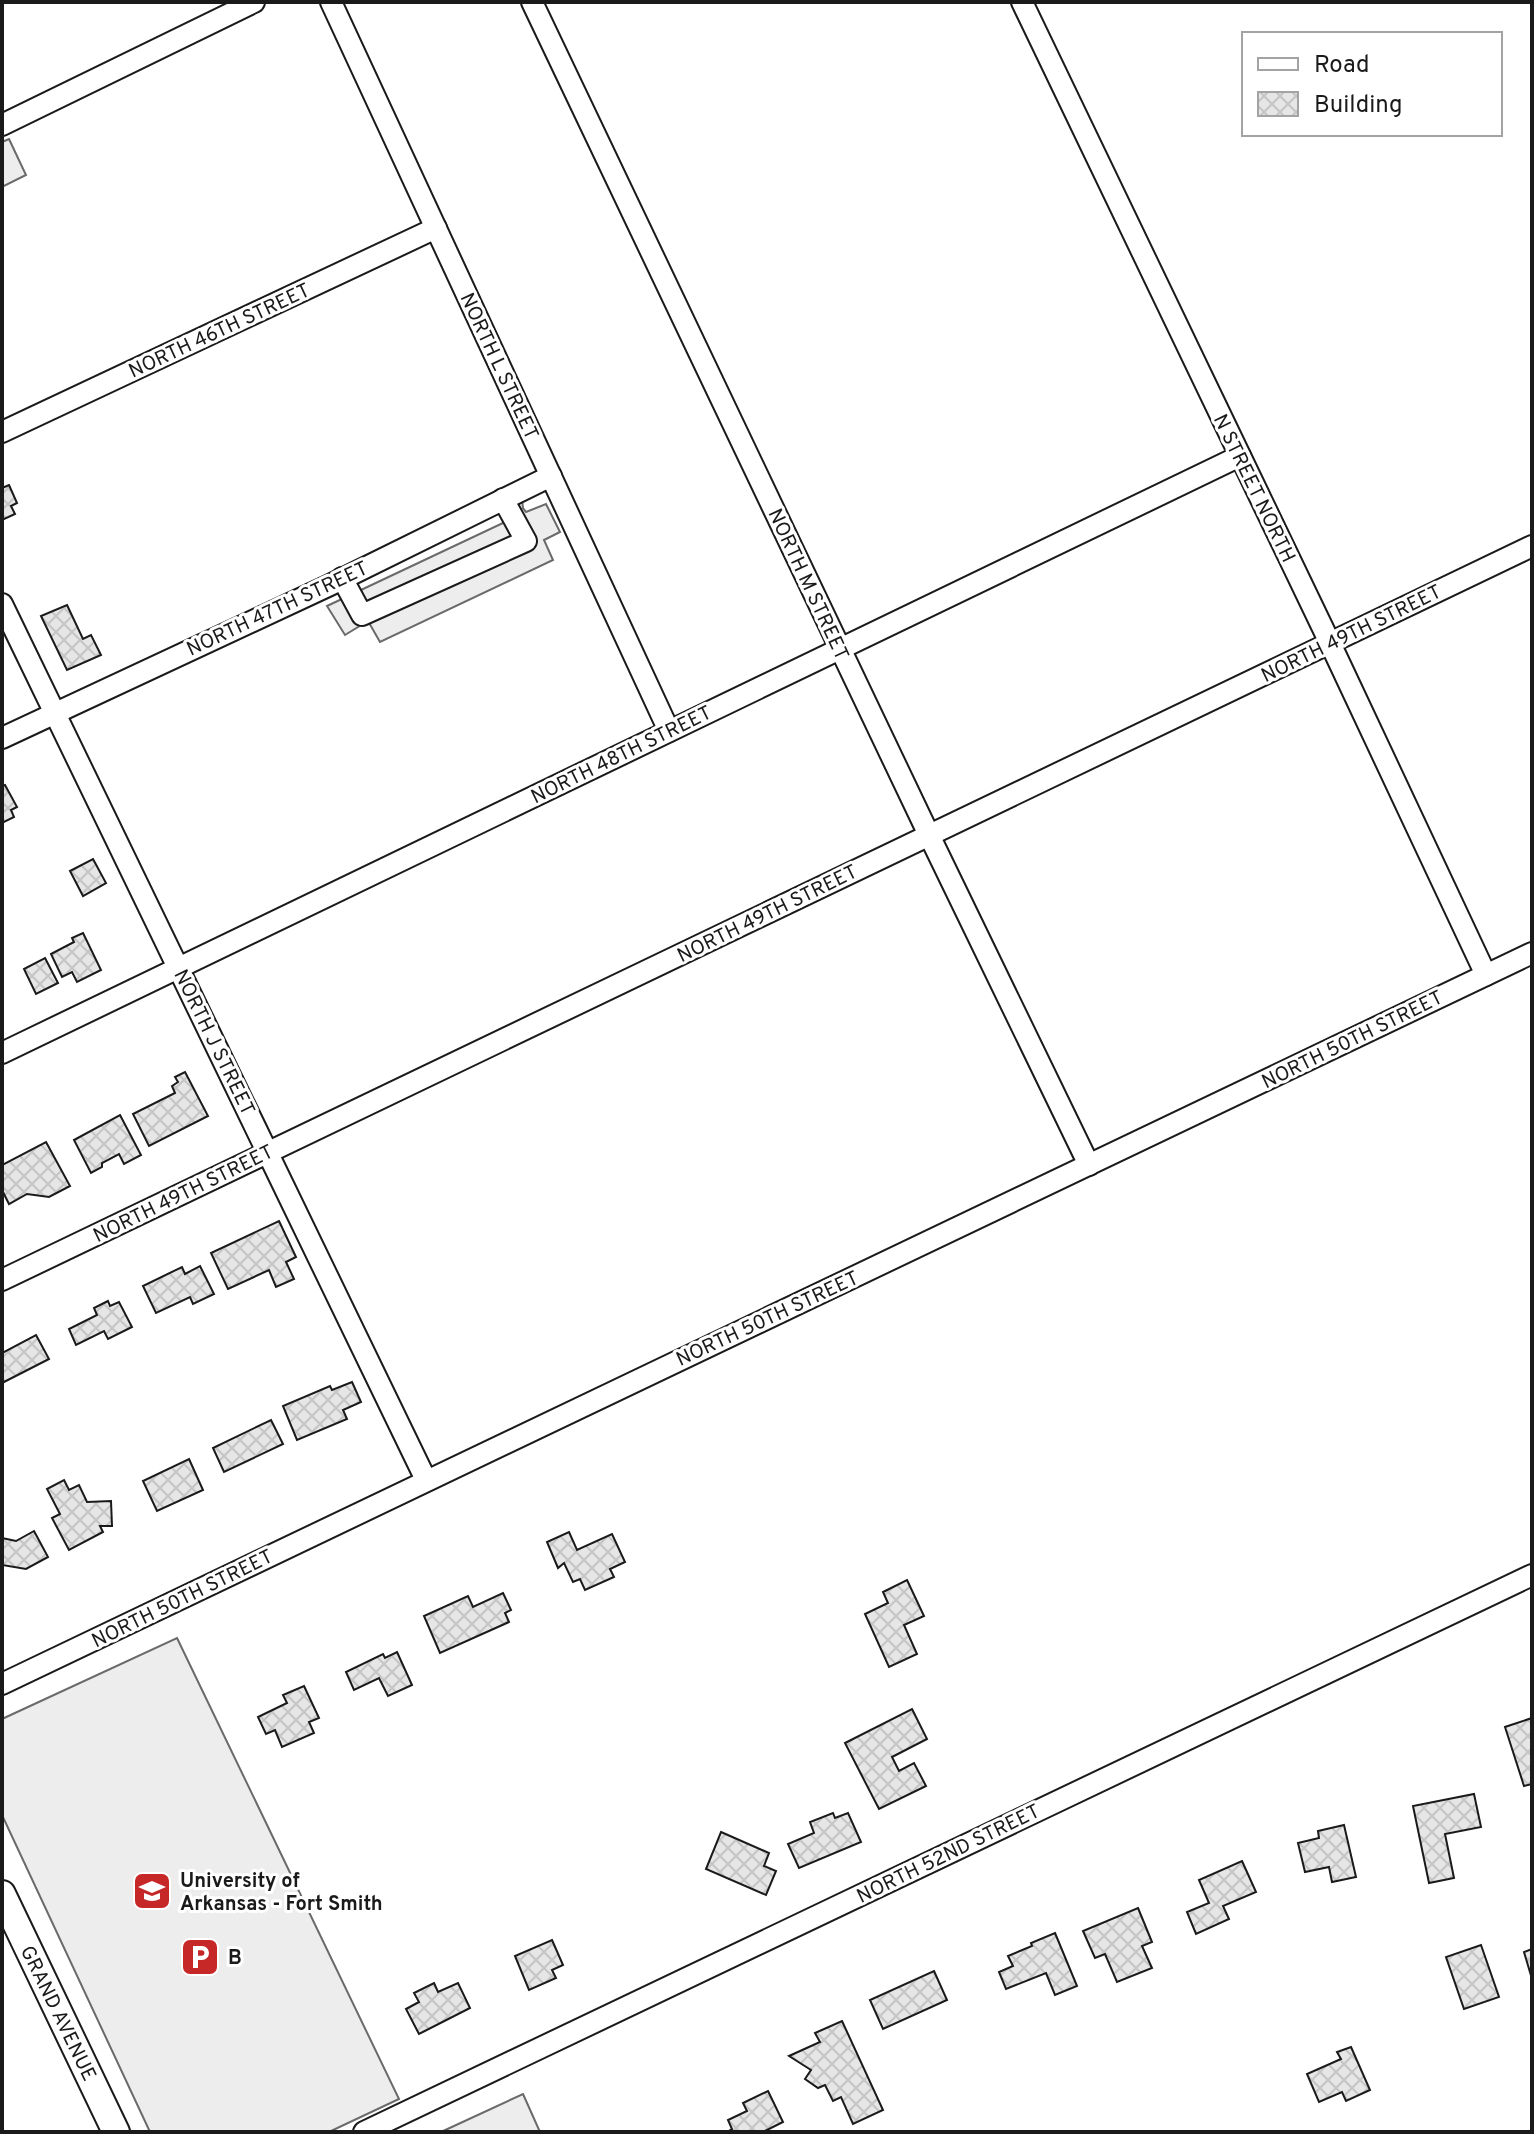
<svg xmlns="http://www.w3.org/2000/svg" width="1534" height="2134" font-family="Overpass,sans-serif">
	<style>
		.parking { fill: #ededed; stroke: #6a6a6a; stroke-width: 2 }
		.building { fill: url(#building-cross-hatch); stroke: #1a1a1a; stroke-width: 2 }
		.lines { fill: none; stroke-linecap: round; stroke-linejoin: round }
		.minor-casing { stroke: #1a1a1a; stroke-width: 24 }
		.major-casing { stroke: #1a1a1a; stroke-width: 30 }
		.minor { stroke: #fff; stroke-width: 20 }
		.major { stroke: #fff; stroke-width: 26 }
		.labels { text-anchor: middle; stroke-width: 6; stroke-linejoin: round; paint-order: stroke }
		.street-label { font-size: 20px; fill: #1a1a1a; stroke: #fff }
		.poi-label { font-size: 20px; font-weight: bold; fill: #1a1a1a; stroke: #fff; text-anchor: start }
	</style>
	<defs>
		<pattern id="building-cross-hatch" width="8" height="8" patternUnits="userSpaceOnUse" patternTransform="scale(2)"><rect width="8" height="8" fill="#e6e6e6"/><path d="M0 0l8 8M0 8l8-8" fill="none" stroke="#c5c5c5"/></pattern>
	</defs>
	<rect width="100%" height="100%" fill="#fff"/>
	<!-- parking -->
	<g class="parking">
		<polygon points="9,139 26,175 2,187 2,142"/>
		<polygon points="522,500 523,508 526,512 546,504 560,532 544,540 553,560 380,642 368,621 345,635 327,606 503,523 504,520 499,513 488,513"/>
		<polygon points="177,1638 399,2099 329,2132 150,2132 2,1815 2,1719"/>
		<polygon points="523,2094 540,2132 441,2132"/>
	</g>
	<!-- building -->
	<g class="building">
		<polygon points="9,485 17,503 11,506 15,514 2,520 2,488"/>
		<polygon points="67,605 83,639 91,635 101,655 67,670 41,616"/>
		<polygon points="5,785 17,807 11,810 14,817 2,823 2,786"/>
		<polygon points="93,859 106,883 83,896 70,871"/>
		<polygon points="83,933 101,970 77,982 72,972 62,977 51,954 74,942 72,938"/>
		<polygon points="45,958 58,983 36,994 24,969"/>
		<polygon points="185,1072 208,1116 149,1146 133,1114 175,1093 172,1086 178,1082 175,1077"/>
		<polygon points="120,1115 141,1155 124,1164 119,1154 102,1163 102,1167 91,1173 74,1140"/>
		<polygon points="46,1142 70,1186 49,1197 27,1194 9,1204 2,1190 2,1165"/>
		<polygon points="279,1221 296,1257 286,1262 294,1279 276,1287 269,1270 228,1289 211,1253"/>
		<polygon points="200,1266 214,1294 193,1304 190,1297 156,1313 143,1286 182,1267 185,1274"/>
		<polygon points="108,1301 110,1306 119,1302 132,1327 108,1339 104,1331 76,1345 69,1329 97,1315 94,1308"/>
		<polygon points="36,1335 49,1359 2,1383 2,1353"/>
		<polygon points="352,1382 361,1402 343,1410 347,1419 297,1440 283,1406 330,1386 332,1390"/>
		<polygon points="271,1420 283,1444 224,1472 213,1448"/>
		<polygon points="189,1459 203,1490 157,1511 143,1481"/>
		<polygon points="64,1480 69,1490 79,1485 87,1502 111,1501 112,1526 100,1526 103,1532 69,1550 52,1518 60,1514 47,1489"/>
		<polygon points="34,1531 48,1557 26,1569 2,1565 2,1538 16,1541"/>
		<polygon points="569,1532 577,1550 612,1534 625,1562 610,1569 614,1577 585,1590 580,1579 573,1582 564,1563 558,1568 547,1542"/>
		<polygon points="907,1580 924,1616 904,1625 917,1654 889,1667 865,1614 888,1603 883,1592"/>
		<polygon points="503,1593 511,1610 505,1613 509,1622 440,1653 424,1616 468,1596 473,1607"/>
		<polygon points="397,1652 412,1685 388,1696 379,1678 354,1690 346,1672 383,1654 385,1658"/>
		<polygon points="304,1686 319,1718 309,1722 314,1733 282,1747 275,1730 266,1734 258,1717 287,1703 283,1695"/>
		<polygon points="912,1709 927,1739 892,1757 899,1771 914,1763 926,1786 879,1809 845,1743"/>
		<polygon points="1532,1718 1532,1784 1524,1786 1505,1727"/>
		<polygon points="1474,1794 1481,1827 1445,1834 1454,1878 1429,1883 1413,1806"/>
		<polygon points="833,1813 835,1818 848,1813 861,1842 799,1868 788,1844 814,1833 810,1822"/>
		<polygon points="1344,1825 1356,1877 1332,1882 1329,1867 1305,1872 1298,1843 1319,1838 1318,1831"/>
		<polygon points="721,1832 769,1853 764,1866 776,1871 766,1895 706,1869"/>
		<polygon points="1242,1861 1256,1892 1223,1906 1229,1919 1196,1934 1187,1912 1209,1903 1199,1880"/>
		<polygon points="1138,1908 1152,1942 1142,1946 1152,1968 1117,1982 1105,1954 1095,1958 1083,1931"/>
		<polygon points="1055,1933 1077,1986 1055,1995 1046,1973 1006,1989 999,1972 1013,1966 1008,1956 1032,1946 1031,1943"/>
		<polygon points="552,1940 563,1965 552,1970 556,1978 529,1990 515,1956"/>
		<polygon points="1481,1945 1499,1997 1464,2009 1446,1957"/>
		<polygon points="1532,1949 1532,1979 1524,1952"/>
		<polygon points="934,1971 947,2000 883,2029 870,2000"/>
		<polygon points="434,1983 438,1992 458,1983 470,2008 419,2034 406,2009 419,2002 414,1993"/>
		<polygon points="842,2021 883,2110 853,2124 841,2097 833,2101 825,2085 818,2088 805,2079 811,2070 789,2056 820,2042 815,2033"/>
		<polygon points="1351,2047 1370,2090 1346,2101 1342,2092 1319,2102 1307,2074 1341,2059 1337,2052"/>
		<polygon points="768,2091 783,2122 763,2132 727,2132 732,2129 728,2120 747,2111 743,2103"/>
	</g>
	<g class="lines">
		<defs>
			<g id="minor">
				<polyline points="331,2 669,731"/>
				<polyline points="532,2 929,835 1089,1165"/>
				<polyline points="1022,2 1330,643 1486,975"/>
				<polyline points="2,125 254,2"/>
				<polyline points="2,432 436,228"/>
				<polyline points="342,578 362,615 526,541 503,499"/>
				<polyline points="2,604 426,1480"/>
				<polyline points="2,738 330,585 551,476"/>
				<polyline points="2,1053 1240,456"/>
				<polyline points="2,1280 1532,546"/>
				<polyline points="2,1684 1532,953"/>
				<polyline points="364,2132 1532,1575"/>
			</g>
			<polyline id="major" points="2,1894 116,2132"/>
		</defs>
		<!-- minor casing -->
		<use href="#minor" class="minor-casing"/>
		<!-- major casing -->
		<use href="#major" class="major-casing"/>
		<!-- minor -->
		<use href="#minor" class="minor"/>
		<!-- major -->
		<use href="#major" class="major"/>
	</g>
	<!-- icons -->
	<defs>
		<symbol id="university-square" viewBox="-11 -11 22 22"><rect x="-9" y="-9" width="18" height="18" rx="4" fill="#c62828" stroke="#fff"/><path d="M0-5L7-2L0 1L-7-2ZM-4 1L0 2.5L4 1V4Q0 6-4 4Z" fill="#fff"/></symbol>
		<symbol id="parking-square" viewBox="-11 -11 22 22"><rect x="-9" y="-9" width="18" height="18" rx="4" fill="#c62828" stroke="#fff"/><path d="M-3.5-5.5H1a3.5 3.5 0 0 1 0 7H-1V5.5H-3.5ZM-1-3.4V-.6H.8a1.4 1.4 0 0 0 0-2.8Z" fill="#fff"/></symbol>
	</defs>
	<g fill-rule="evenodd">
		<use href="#university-square" x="130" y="1869" width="44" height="44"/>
		<use href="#parking-square" x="178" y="1935" width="44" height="44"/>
	</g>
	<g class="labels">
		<!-- street labels -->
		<g class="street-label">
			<text transform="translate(219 330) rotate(-25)" y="7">NORTH 46TH STREET</text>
			<text transform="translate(500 366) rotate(65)" y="7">NORTH L STREET</text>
			<text transform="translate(1255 488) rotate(64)" y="7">N STREET NORTH</text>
			<text transform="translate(809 584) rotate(65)" y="7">NORTH M STREET</text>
			<text transform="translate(277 608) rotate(-25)" y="7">NORTH 47TH STREET</text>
			<text transform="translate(1351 633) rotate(-26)" y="7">NORTH 49TH STREET</text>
			<text transform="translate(621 754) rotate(-26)" y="7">NORTH 48TH STREET</text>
			<text transform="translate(767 913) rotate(-26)" y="7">NORTH 49TH STREET</text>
			<text transform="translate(1352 1039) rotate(-26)" y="7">NORTH 50TH STREET</text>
			<text transform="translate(215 1042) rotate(64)" y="7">NORTH J STREET</text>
			<text transform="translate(183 1193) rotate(-26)" y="7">NORTH 49TH STREET</text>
			<text transform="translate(767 1318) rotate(-25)" y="7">NORTH 50TH STREET</text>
			<text transform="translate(182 1598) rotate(-26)" y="7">NORTH 50TH STREET</text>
			<text transform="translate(948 1853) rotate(-26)" y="7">NORTH 52ND STREET</text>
			<text transform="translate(59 2013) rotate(64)" y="7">GRAND AVENUE</text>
		</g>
		<!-- poi labels -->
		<g class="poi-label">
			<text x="180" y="1887">University of<tspan x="180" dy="23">Arkansas - Fort Smith</tspan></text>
			<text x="228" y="1964">B</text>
		</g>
	</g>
	<!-- border -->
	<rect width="1534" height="2134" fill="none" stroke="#1a1a1a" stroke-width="8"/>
	<!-- legend -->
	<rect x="1242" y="32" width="260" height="104" fill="#ffffff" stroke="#a3a3a3" stroke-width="2"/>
	<rect x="1258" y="58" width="40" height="12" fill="#ffffff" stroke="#a3a3a3" stroke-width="2"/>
	<text x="1314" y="72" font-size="24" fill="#1a1a1a">Road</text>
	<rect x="1258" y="92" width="40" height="24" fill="url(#building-cross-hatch)" stroke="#a3a3a3" stroke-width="2"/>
	<text x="1314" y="112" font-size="24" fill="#1a1a1a">Building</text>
</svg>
